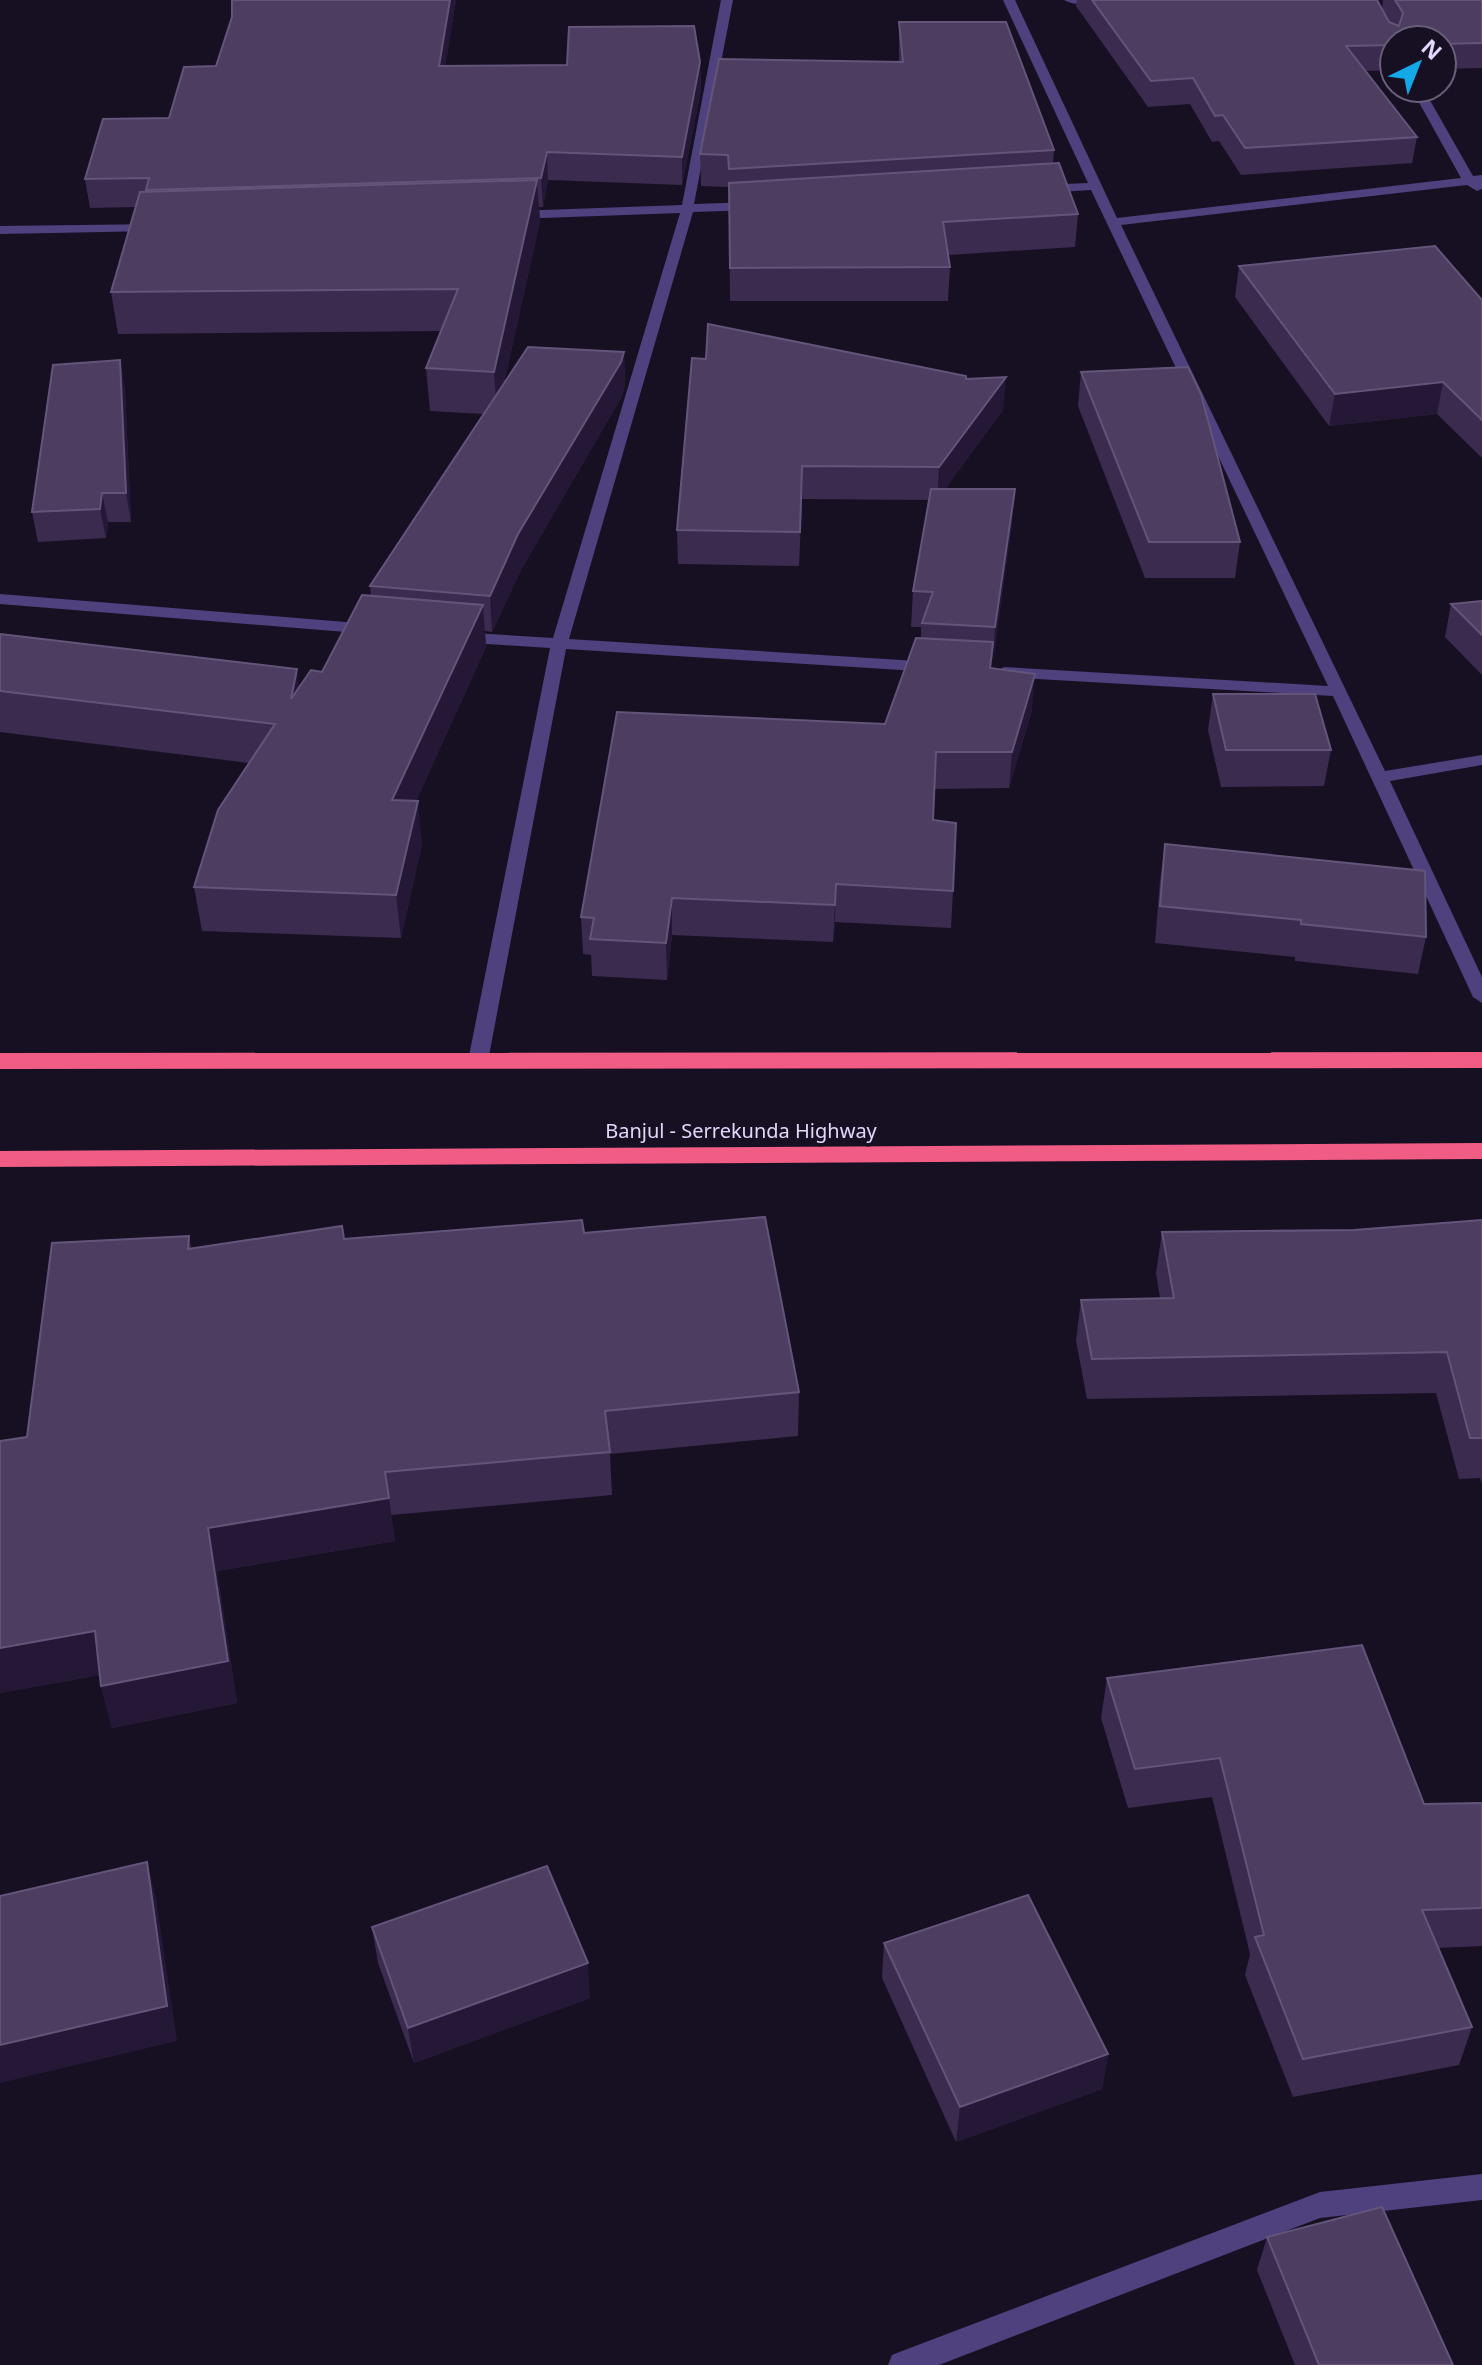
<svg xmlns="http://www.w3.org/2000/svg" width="1482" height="2365" font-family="'Noto Sans',sans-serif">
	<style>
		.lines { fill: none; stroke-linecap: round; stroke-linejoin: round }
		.minor { fill: #4f407e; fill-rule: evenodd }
		.highway { fill: #f15c85; fill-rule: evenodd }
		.wall { fill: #3a2b4f }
		.shaded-wall { fill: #241836 }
		.building { fill: #4c3d61; stroke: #63557a; stroke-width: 2 }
		.labels { text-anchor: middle; stroke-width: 7; stroke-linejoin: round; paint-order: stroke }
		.street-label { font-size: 20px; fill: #e2d6fb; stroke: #171023 }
	</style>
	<rect width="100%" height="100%" fill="#171023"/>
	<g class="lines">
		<!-- minor -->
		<g class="minor">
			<polygon points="721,0 733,0 694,204 754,202 760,206 754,210 693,212 569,639 933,662 941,667 933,672 566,649 488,1061 478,1067 468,1061 550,648 458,642 450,637 458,632 553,638 680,213 515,219 509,215 515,211 682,205"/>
			<polygon points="1003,0 1015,0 1117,218 1461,178 1411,88 1423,88 1473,176 1482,175 1482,189 1477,191 1467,185 1121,225 1385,771 1482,755 1482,765 1390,781 1482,977 1482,1003 1473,997 1333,696 1004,677 996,672 1004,667 1328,686 1091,190 1042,193 1036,189 1042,185 1088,183"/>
			<path d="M1064,0H1108C1098,6 1074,6 1064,0Z"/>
			<polygon points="160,224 160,230 155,231 0,234 0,226"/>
			<polygon points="0,594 370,624 378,629 370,634 0,604"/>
			<polygon points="1482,2174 1482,2200 1320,2218 939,2365 888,2365 892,2355 902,2351 1320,2192"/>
		</g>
		<!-- highway -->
		<g class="highway">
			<polygon points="1482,1052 1482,1068 0,1069 0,1053"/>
			<polygon points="1482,1143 1482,1159 0,1167 0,1151"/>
		</g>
	</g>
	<!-- wall -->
	<g class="wall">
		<polygon points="232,0 456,0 445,66 567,65 700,62 701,90 682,185 548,180 543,207 539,207 540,221 504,383 624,352 625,386 622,396 521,570 492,632 485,631 486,647 416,801 422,844 401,938 202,931 194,887 249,763 0,732 0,634 299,687 322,672 371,596 370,586 483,414 430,411 426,368 441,331 118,334 111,292 136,207 90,208 85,179 169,118 216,66 232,17"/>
		<polygon points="1077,0 1377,0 1382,9 1383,0 1482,0 1482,68 1442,69 1442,40 1394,40 1394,70 1365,71 1417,137 1412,163 1241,175 1219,141 1212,142 1190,104 1148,107 1076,6"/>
		<polygon points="899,22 1054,150 1053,163 1078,214 1075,247 948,255 950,267 948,301 730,301 729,187 701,186 700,154 899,62"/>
		<polygon points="1239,266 1482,300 1482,458 1437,414 1329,426 1235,297"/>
		<polygon points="1081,372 1240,542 1235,578 1145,578 1078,406"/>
		<polygon points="966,379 1003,410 945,489 1012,524 991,668 1032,710 1009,788 935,789 933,820 953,891 951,928 835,922 833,942 672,935 667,980 592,976 591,955 583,954 581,917 885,724 921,638 921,627 911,627 913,591 929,500 802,499 799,566 678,564 677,530"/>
		<polygon points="125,388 131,522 108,522 106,538 38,542 32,512"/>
		<polygon points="1482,601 1482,675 1445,637 1451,604"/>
		<polygon points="1213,694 1331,750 1324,786 1221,787 1208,730"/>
		<polygon points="1165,844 1426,937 1418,974 1295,961 1295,957 1155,943 1160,881"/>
		<polygon points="1482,1220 1482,1484 1480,1478 1459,1479 1436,1393 1087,1399 1076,1341 1081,1300 1160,1298 1156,1273 1162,1232 1354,1230"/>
		<polygon points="584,1233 799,1392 798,1436 610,1454 612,1495 391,1515 395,1541 217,1571 237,1703 112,1728 101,1686 100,1675 0,1693 0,1441 27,1437 189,1236 191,1248 344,1239"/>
		<polygon points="1107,1678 1424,1804 1482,1803 1482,1946 1438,1948 1472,2027 1459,2065 1293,2097 1245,1975 1250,1954 1212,1797 1128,1808 1101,1718"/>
		<polygon points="372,1927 590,1998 414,2063 378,1963"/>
		<polygon points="884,1943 1108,2054 1102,2089 956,2142 882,1978"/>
		<polygon points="1267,2237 1453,2365 1295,2365 1257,2270"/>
	</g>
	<!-- shaded-wall -->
	<g class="shaded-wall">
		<polygon points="450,0 456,0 441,93 439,66"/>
		<polygon points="700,62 701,90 682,185 682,157"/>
		<polygon points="547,152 548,180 543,207 541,178"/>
		<polygon points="537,180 540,221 497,415 494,372"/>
		<polygon points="624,352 625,386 622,396 521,570 492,632 490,596 518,534"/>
		<polygon points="120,360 125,388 131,522 126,493"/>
		<polygon points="1006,377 1003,410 937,500 939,467"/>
		<polygon points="1443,382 1437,414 1329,426 1335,394"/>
		<polygon points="1015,489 1012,524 993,663 995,627"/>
		<polygon points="102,493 108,522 106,538 100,509"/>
		<polygon points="483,605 486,647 397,843 392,800"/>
		<polygon points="297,669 302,711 291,699"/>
		<polygon points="1035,674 1032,710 1009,788 1012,752"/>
		<polygon points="418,801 422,844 401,938 396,895"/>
		<polygon points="836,884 835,922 833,942 835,905"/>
		<polygon points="672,898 672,935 667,980 666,943"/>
		<polygon points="389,1498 395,1541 217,1571 237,1703 112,1728 101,1686 208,1528"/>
		<polygon points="95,1631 106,1674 0,1693 0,1648"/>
		<polygon points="147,1862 156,1898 177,2041 0,2083 0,2045"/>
		<polygon points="588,1963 590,1998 414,2063 408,2028"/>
		<polygon points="1108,2054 1102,2089 956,2142 960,2107"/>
	</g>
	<!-- building -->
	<g class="building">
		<polygon points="232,0 450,0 439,66 567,65 569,27 694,26 700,62 682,157 547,152 541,178 146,190 149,178 85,179 103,119 169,118 184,67 216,66 232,17"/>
		<polygon points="1092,0 1377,0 1389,22 1399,26 1403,13 1395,0 1482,0 1482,43 1442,44 1442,40 1394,40 1394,45 1346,46 1417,137 1245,148 1223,115 1215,116 1193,78 1151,81"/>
		<polygon points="899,22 1006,22 1054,150 729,169 728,155 700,154 719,59 903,62"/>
		<polygon points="1059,163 1078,214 943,222 950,267 730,268 729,183"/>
		<polygon points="537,180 494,372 426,368 458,289 111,292 140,192"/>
		<polygon points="1435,246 1482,300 1482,420 1443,382 1335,394 1239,266"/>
		<polygon points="708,324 966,376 966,379 1006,377 939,467 802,466 800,532 677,530 692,358 706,359"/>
		<polygon points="528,347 624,352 621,362 518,534 490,596 370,586"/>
		<polygon points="120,360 126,493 102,493 100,509 32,512 53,365"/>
		<polygon points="1188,367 1201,394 1240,542 1149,542 1081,372"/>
		<polygon points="931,489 1015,489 995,627 922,623 933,592 913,591"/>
		<polygon points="362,595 483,605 392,800 418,801 396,895 194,887 218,810 275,724 0,691 0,634 297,669 291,699 311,670 322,672"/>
		<polygon points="1482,601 1482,635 1451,604"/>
		<polygon points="916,638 993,642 990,668 1035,674 1012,752 936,752 933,820 956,823 953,891 836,884 835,905 672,898 666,943 590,939 594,918 581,917 617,712 885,724"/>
		<polygon points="1213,694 1315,694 1331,750 1226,750"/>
		<polygon points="1165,844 1425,871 1426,937 1301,924 1301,920 1160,906"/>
		<polygon points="765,1217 799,1392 605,1411 610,1452 385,1472 389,1498 208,1528 228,1661 101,1686 95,1631 0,1648 0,1441 27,1437 52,1243 189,1236 188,1249 342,1226 344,1239 582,1220 584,1233"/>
		<polygon points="1482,1220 1482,1438 1470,1438 1447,1352 1092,1359 1081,1300 1174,1298 1162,1232 1354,1230"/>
		<polygon points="1362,1645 1424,1804 1482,1803 1482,1908 1422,1910 1472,2027 1303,2059 1255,1937 1264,1935 1220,1758 1135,1769 1107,1678"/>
		<polygon points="147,1862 167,2006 0,2045 0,1896"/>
		<polygon points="547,1866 588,1963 408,2028 372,1927"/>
		<polygon points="1028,1895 1108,2054 960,2107 884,1943"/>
		<polygon points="1382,2207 1453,2365 1319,2365 1267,2237"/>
	</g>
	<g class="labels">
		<!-- street labels -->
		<g class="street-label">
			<text x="741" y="1138">Banjul - Serrekunda Highway</text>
		</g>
	</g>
	<!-- north arrow -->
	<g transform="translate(1418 64) rotate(43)"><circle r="38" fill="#171023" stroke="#685f79" stroke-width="2"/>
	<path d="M0-6L14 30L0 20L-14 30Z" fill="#15a8e9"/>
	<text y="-12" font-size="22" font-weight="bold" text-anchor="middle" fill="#e2d6fb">N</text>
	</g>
</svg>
